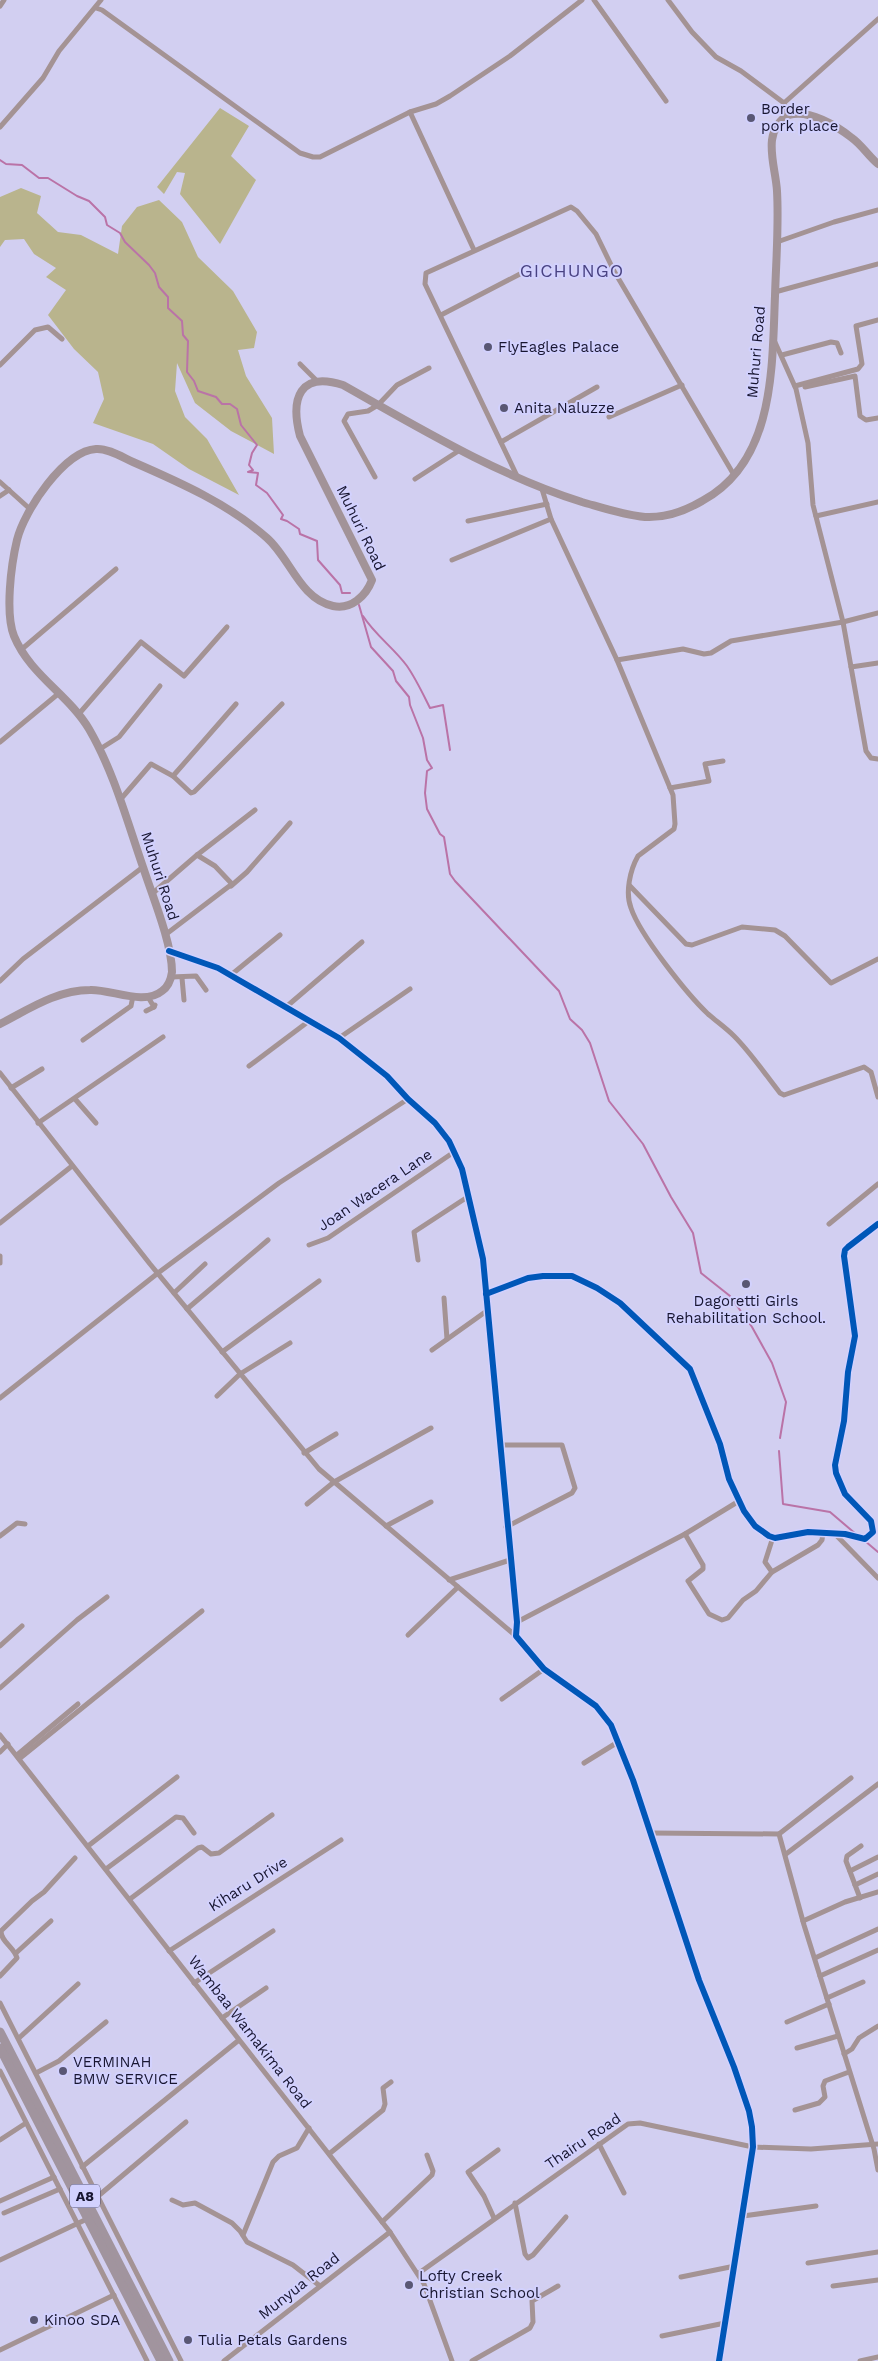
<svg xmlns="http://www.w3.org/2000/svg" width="878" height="2361" font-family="'Work Sans',sans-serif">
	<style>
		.forest { fill: #b9b48d }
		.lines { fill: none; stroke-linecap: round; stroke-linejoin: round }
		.stream { stroke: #ba73a7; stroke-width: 2 }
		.minor { stroke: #a49394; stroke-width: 5 }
		.secondary { stroke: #a29398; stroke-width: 8 }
		.trunk { stroke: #a1949e; stroke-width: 9 }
		.cycleway-casing { stroke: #d2d1fe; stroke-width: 9 }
		.cycleway { stroke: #0057b8; stroke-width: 6 }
		.poi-dot { fill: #595774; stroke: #d2d1fe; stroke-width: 2 }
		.labels { text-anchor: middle; stroke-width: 4; stroke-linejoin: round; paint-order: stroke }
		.shield { fill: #d2d1fe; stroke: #504e6e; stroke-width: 1 }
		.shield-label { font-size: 14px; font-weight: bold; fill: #181631 }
		.poi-label { font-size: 15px; fill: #181631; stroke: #d2d1fe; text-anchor: start }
		.street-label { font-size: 15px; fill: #181631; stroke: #d2d1fe }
		.quarter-label { font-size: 18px; letter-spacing: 1px; fill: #494282; stroke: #d2d1fe }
	</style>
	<rect width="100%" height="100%" fill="#d2cff1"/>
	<!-- forest -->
	<g class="forest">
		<polygon points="220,108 249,126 231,156 256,180 220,244 180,194 185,173 177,172 164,194 157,187"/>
		<polygon points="21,188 41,196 37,213 58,232 81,235 118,254 122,226 137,207 159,200 182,222 198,257 233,291 257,332 254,348 238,350 246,376 272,418 274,454 231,431 195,403 177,363 175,391 185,417 207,439 239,495 189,469 153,444 93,423 104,399 98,372 74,349 48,315 66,290 46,277 56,268 34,254 24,239 5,240 0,247 0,197"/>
	</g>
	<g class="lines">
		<!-- stream -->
		<g class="stream">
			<polyline points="0,160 6,164 22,165 39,178 48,178 77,196 89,201 105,217 107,225 120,233 125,242 149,265 155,273 159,287 168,297 168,308 182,321 183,335 188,341 187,372 194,381 198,391 216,397 222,404 230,404 237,409 241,425 257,445 252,453 249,465 253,470 248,472 258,473 256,485 267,493 283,515 281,519 287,521 299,529 300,534 317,541 318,560 340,585 342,593 350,593"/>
			<polyline points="359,605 371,647 393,671 396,681 409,697 410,705 423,738 427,760 432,768 427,771 425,793 427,809 440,834 444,837 450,874 455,881 559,991 570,1019 582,1030 590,1043 609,1101 643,1144 671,1197 693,1233 701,1273 730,1296 752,1327 772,1363 786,1402 780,1438"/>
			<path d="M363,616C375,635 394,648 407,666C416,679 423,694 430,708L443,705L450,750"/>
			<polyline points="779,1451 783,1504 830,1512 857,1535"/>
			<polyline points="865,1541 878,1552"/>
		</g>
		<!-- minor -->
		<g class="minor">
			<polyline points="594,0 666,101"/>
			<polyline points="668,0 692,32 716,57 741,71 784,103 788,116"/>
			<polyline points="0,6 4,0"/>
			<polyline points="96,8 102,10 300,153 313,157 320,157 410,112 436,104 450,96 510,56 582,0"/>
			<polyline points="784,103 878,19"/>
			<polyline points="410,112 474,250"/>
			<polyline points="0,127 43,78 59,51 101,0"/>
			<polyline points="777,242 834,222 878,210"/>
			<polyline points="775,292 878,264"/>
			<polyline points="441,315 520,274"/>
			<polyline points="774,340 796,389 808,443 813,505 843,622 866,751 871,758 878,759"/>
			<polyline points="782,355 831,342 837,343 841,353"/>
			<polyline points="300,364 317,381"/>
			<polyline points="0,365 35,330 48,327 62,339"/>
			<polyline points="795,386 858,369 862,364 856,326 878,320"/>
			<polyline points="805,387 855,376 860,416 866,420 878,418"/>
			<polyline points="609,417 682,385"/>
			<polyline points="501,442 597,387"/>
			<polyline points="375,477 344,421 348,414 368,411 378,405 397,385 429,368"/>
			<polyline points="518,478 425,284 426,273 571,207 577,211 596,234 614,271 734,475"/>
			<polyline points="415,479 460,450"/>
			<polyline points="0,482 30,509"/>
			<path d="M542,489L551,519L617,660L673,795L675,824L674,829L638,856C630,870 625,893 631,908C640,935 687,994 708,1014C716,1021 726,1028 734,1036C751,1053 765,1074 780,1093L784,1095L864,1067L871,1072L878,1097"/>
			<polyline points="0,496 9,490"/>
			<polyline points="816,516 878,502"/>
			<polyline points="468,521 547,504"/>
			<polyline points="452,560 551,519"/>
			<polyline points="22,649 116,569"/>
			<polyline points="617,660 683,649 704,654 711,653 731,641 843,622 878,613"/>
			<polyline points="851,667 878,663"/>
			<polyline points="78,715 141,642 184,676 227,627"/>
			<polyline points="0,742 58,694"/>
			<polyline points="100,749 119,737 160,686"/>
			<polyline points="173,776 236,704"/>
			<polyline points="670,788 709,781 705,764 723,761"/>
			<polyline points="120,800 151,764 173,776 191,793 194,792 282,704"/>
			<polyline points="231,886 247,872 290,823"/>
			<polyline points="630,886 686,944 692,945 742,927 775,930 785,936 831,983 878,959"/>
			<polyline points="153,893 197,855 255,810"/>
			<polyline points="165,935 232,884 215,866 197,855"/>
			<polyline points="169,951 218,968 339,1038 387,1076 408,1099 435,1123 449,1141 462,1169 483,1259 517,1622 516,1636 544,1669 596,1706 611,1725 633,1780 699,1980 734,2067 749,2111 752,2127 753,2147 719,2361"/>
			<polyline points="231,975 280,935"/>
			<polyline points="171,977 196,976 206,990"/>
			<polyline points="182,978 184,1000"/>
			<polyline points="0,981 23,959 143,867"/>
			<polyline points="148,997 154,1007 155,1005"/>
			<polyline points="286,1007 362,942"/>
			<polyline points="146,1011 154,1007"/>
			<polyline points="339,1038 410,989"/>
			<polyline points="83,1040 131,1006 133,996"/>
			<polyline points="249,1066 309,1021"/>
			<polyline points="0,1073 150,1264 319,1469 516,1636"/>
			<polyline points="11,1088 42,1069"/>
			<polyline points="75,1099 96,1123"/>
			<polyline points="38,1123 163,1037"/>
			<polyline points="0,1223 72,1166"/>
			<polyline points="829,1224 878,1184"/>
			<polyline points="309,1245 328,1238 454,1152"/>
			<polyline points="0,1256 0,1263"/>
			<polyline points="418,1260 414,1232 469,1196"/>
			<polyline points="174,1293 205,1264"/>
			<polyline points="486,1294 528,1278 543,1276 572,1276 597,1288 620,1303 690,1369 720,1444 729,1479 744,1511 755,1526 769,1536 775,1538 808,1532 845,1534 865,1539 873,1532 871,1521 845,1494 836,1473 835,1465 844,1421 848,1372 855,1336 844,1256 845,1250 848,1247 878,1224"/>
			<polyline points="444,1298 447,1339"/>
			<polyline points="187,1309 268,1240"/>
			<polyline points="432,1350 488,1310"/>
			<polyline points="222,1352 319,1281"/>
			<polyline points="217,1396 240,1374 290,1343"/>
			<polyline points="0,1398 158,1273 279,1183 408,1099"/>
			<polyline points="499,1445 562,1445 575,1488 572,1493 506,1527"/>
			<polyline points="304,1453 336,1434"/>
			<polyline points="307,1504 334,1482 431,1428"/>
			<polyline points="386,1526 431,1502"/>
			<polyline points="834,1533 878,1578"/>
			<polyline points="685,1534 703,1565 703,1569 688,1581 709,1614 722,1620 728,1618 743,1600 756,1591 772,1572 765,1562 773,1537"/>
			<polyline points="0,1536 17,1523 25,1524"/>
			<polyline points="772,1572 818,1545 822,1540 823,1533"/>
			<polyline points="449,1580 510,1560"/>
			<polyline points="517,1622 685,1534 739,1501"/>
			<polyline points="408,1635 458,1587"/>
			<polyline points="0,1646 22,1626"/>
			<polyline points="0,1688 77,1620 107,1597"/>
			<polyline points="502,1699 544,1669"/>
			<polyline points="0,1735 390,2232 424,2284 452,2361"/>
			<polyline points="0,1752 8,1744"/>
			<polyline points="17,1755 78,1704"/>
			<polyline points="19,1759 202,1611"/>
			<polyline points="584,1763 618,1742"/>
			<polyline points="650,1833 779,1834 804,1925 874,2149 878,2170"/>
			<polyline points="779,1834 851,1778"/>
			<polyline points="88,1846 177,1777"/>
			<polyline points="786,1854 878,1784"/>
			<polyline points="106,1869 176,1817 183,1818 194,1833"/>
			<polyline points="850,1871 878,1857"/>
			<polyline points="855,1885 878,1874"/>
			<polyline points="860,1898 846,1861 847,1856 861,1846"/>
			<polyline points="130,1899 198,1848 202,1847 211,1854 219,1853 272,1815"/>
			<polyline points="803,1921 845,1902 878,1892"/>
			<polyline points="169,1951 341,1840"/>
			<polyline points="16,1953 51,1921"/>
			<polyline points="815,1958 878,1929"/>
			<path d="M0,1976L17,1958C14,1947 1,1942 1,1931L32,1901L44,1892L75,1858"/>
			<polyline points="820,1976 878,1950"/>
			<polyline points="194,1983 273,1931"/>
			<polyline points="827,1998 863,1982"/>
			<polyline points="0,2003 181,2361"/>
			<polyline points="222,2018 266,1988"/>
			<polyline points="787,2022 829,2004"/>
			<polyline points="19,2038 78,1984"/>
			<polyline points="797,2048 838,2036"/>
			<polyline points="844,2054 852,2049 859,2038 878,2026"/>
			<polyline points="0,2071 147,2361"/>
			<polyline points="36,2073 59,2061 106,2022"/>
			<polyline points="795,2110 819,2103 825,2097 823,2086 825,2081 849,2072"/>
			<polyline points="0,2140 26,2123"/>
			<polyline points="599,2144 624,2193"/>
			<polyline points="329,2154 383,2110 385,2104 383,2088 391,2082"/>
			<polyline points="82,2167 239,2040"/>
			<polyline points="97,2197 186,2122"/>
			<polyline points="172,2200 183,2205 195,2203 232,2223 240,2231 247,2242 293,2265 320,2286"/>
			<polyline points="0,2201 54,2177"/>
			<polyline points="515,2203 525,2254 528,2258 533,2255 566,2217"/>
			<polyline points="4,2213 60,2189"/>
			<polyline points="743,2216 816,2206"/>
			<polyline points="494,2218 484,2196 468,2172 498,2150"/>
			<polyline points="382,2222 432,2175 433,2171 427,2155"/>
			<polyline points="243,2235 273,2162 279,2156 297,2148 309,2128"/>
			<polyline points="0,2260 87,2219"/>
			<polyline points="808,2263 878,2252"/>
			<polyline points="419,2273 628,2124 640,2123 753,2147 811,2149 878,2144"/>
			<polyline points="681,2277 735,2266"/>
			<polyline points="833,2286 878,2280"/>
			<polyline points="662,2336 725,2323"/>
			<polyline points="0,2350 114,2295"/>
			<polyline points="224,2361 390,2232"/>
			<polyline points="472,2361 530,2328 533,2322 532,2301 558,2286"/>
			<polyline points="860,2361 878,2357"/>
		</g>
		<!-- secondary -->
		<path class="secondary" d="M0,1024C29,1009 57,990 90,990C111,989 144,1006 162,991C168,987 171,979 172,972C172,943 152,895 143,867C127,821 114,772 89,729C69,695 30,675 14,636C5,613 11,565 17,540C24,511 64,451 96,449C108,448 122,457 133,462C179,482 229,504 267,538C290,558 300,599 333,606C351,610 366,596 372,580L300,436C290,398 300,371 343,385C421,429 497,475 582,502C603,508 623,515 645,517C664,518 685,511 702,501C775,462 772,368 775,296C776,261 779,226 777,191C776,174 770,157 772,140C773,131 779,119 789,115C809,109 837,126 852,138C862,145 868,156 878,164"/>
		<!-- trunk -->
		<g class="trunk">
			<polyline points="0,2032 169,2361"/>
			<polyline points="0,2048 161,2361"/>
		</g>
		<defs>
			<g id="cycleway">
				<polyline points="169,951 218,968 339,1038 387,1076 408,1099 435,1123 449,1141 462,1169 483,1259 517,1622 516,1636 544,1669 596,1706 611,1725 633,1780 699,1980 734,2067 749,2111 752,2127 753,2147 719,2361"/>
				<polyline points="486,1294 528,1278 543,1276 572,1276 597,1288 620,1303 690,1369 720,1444 729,1479 744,1511 755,1526 769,1536 775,1538 808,1532 845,1534 865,1539 873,1532 871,1521 845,1494 836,1473 835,1465 844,1421 848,1372 855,1336 844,1256 845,1250 848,1247 878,1224"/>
			</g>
		</defs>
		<!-- cycleway casing -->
		<use href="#cycleway" class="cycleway-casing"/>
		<!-- cycleway -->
		<use href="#cycleway" class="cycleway"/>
	</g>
	<!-- markers -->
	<g class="poi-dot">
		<circle cx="751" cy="118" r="5"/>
		<circle cx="488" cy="347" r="5"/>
		<circle cx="504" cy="408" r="5"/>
		<circle cx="746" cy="1284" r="5"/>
		<circle cx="63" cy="2071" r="5"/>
		<circle cx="409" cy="2285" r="5"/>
		<circle cx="34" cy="2320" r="5"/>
		<circle cx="188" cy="2340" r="5"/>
	</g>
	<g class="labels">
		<!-- shield labels -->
		<rect class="shield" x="70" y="2184.5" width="30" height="23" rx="4"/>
		<g class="shield-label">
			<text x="85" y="2201">A8</text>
		</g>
		<!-- poi labels -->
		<g class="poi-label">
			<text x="761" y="114">Border<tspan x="761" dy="17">pork place</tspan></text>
			<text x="498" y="352">FlyEagles Palace</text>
			<text x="514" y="413">Anita Naluzze</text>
			<text x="746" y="1306" text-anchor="middle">Dagoretti Girls<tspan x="746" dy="17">Rehabilitation School.</tspan></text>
			<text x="73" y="2067">VERMINAH<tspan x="73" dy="17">BMW SERVICE</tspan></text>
			<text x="419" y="2281">Lofty Creek<tspan x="419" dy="17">Christian School</tspan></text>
			<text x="44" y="2325">Kinoo SDA</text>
			<text x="198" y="2345">Tulia Petals Gardens</text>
		</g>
		<!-- street labels -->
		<g class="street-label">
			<text transform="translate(756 352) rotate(-85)" y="5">Muhuri Road</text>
			<text transform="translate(361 528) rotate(64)" y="5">Muhuri Road</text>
			<text transform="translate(160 876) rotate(72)" y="5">Muhuri Road</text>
			<text transform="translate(375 1190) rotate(-34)" y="5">Joan Wacera Lane</text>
			<text transform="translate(248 1884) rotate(-32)" y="5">Kiharu Drive</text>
			<text transform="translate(250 2032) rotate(52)" y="5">Wambaa Wamakima Road</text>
			<text transform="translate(583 2141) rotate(-34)" y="5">Thairu Road</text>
			<text transform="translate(299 2286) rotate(-38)" y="5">Munyua Road</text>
		</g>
		<!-- quarter labels -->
		<g class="quarter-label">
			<text x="572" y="277">GICHUNGO</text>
		</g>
	</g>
</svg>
